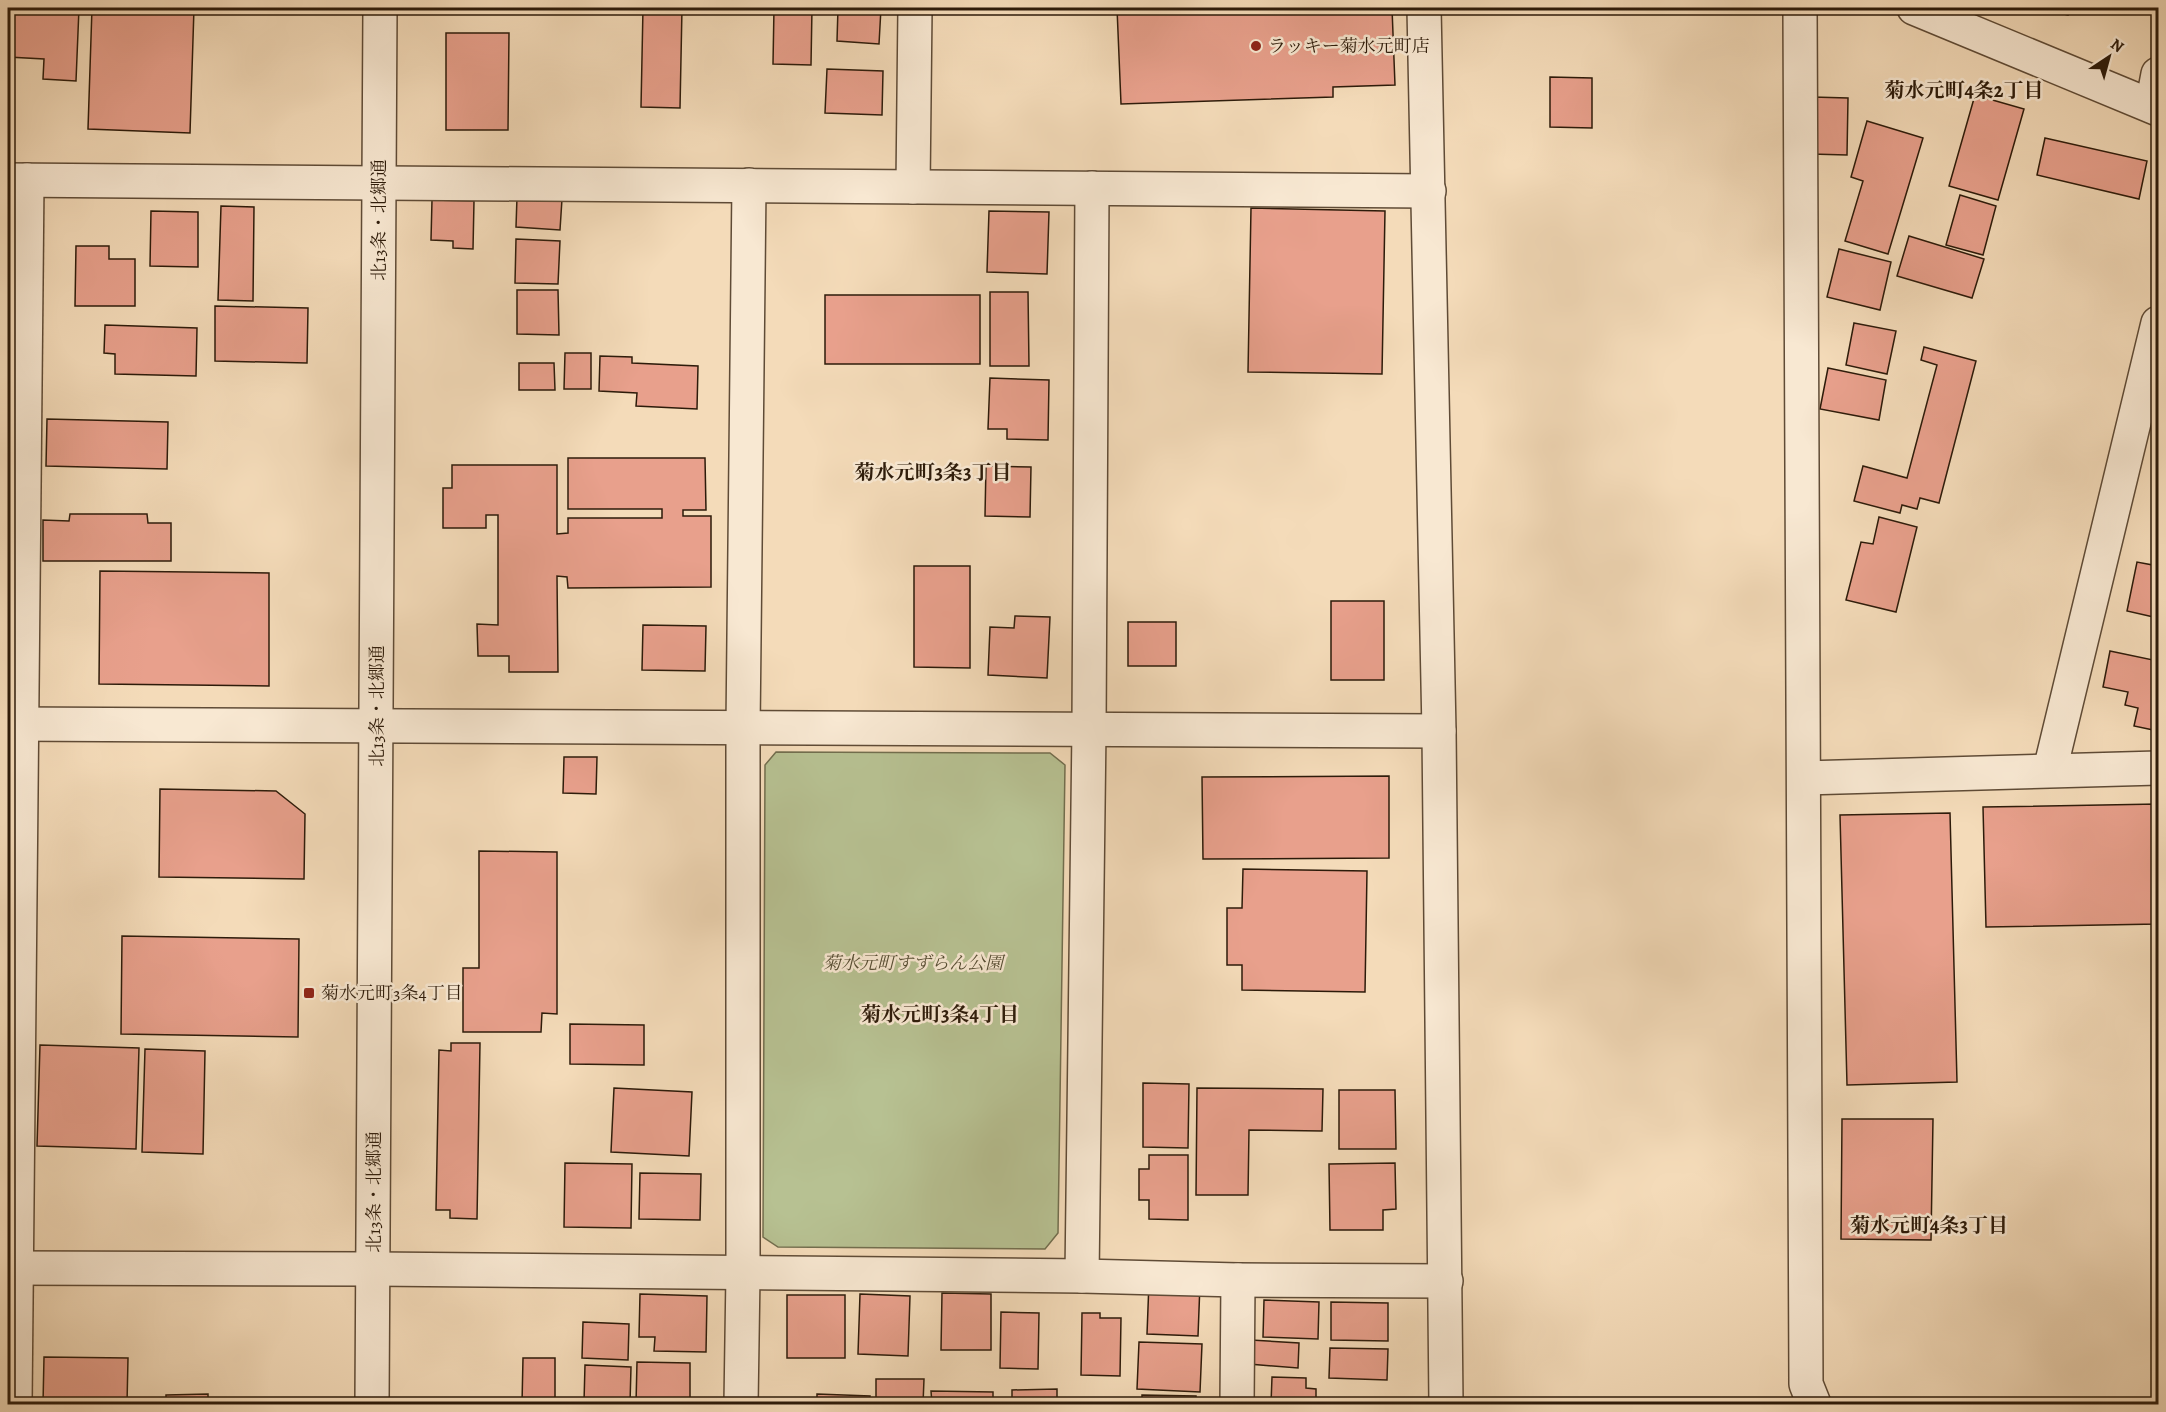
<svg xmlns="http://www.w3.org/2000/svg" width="2166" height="1412" font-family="Alegreya,'Noto Serif JP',serif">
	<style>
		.green { fill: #b7c192; stroke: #726e4e; stroke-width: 1.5 }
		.building { fill: #e8a08c; stroke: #2d1b0a; stroke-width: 1.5 }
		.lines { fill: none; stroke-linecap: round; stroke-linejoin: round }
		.minor-casing { stroke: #5f4b36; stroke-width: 36 }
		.tertiary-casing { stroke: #5f4b36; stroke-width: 36 }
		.minor { stroke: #f8e8d2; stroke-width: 33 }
		.tertiary { stroke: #f8e8d2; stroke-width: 33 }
		.poi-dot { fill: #8f2418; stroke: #f8e8d2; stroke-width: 2 }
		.labels { text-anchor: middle; stroke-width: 5; stroke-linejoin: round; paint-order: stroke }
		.poi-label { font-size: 18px; fill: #2d1b0a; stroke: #f8e8d2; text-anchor: start }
		.street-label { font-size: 18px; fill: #2d1b0a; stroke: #f8e8d2 }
		.park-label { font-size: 18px; font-style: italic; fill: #564d33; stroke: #f8e8d2 }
		.neighbourhood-label { font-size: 20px; font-weight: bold; fill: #2d1b0a; stroke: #f8e8d2 }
	</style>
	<rect width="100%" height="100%" fill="#f4dbb9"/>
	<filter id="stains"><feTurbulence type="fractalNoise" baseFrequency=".00333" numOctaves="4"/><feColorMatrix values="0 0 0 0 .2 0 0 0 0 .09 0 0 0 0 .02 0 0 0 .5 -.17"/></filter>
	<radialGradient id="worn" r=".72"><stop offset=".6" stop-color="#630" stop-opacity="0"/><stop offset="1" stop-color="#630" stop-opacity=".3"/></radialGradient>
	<!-- green -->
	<polygon class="green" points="776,752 1050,753 1065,765 1058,1233 1045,1249 778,1247 763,1237 765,765"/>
	<!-- building -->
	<g class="building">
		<polygon points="8,8 79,8 76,81 43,79 44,59 8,57"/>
		<polygon points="92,8 194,8 190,133 88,129"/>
		<polygon points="643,8 682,8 680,108 641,107"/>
		<polygon points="774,8 812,8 811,65 773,64"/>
		<polygon points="838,8 881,8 879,44 837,41"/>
		<polygon points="1117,8 1392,8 1395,85 1333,87 1333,97 1121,104"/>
		<polygon points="2040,8 2069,8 2068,15"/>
		<polygon points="446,33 509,33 508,130 446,130"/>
		<polygon points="827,69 883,71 882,115 825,113"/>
		<polygon points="1550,77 1592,78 1592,128 1550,127"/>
		<polygon points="1975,95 2024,109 1998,200 1949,186"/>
		<polygon points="1812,97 1848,98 1847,155 1811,154"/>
		<polygon points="1867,121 1923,138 1888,254 1845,241 1863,181 1851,177"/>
		<polygon points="2045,138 2147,161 2139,199 2037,175"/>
		<polygon points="1960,195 1996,206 1983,255 1946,245"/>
		<polygon points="517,197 562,199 560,230 516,227"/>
		<polygon points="432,200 474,201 473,249 453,248 453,241 431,240"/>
		<polygon points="221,206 254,207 253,301 218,300"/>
		<polygon points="1251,208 1385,211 1382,374 1248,372"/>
		<polygon points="151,211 198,212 198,267 150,266"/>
		<polygon points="989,211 1049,212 1047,274 987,272"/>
		<polygon points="1909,236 1984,259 1972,298 1897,276"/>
		<polygon points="516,239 560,241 558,284 515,283"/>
		<polygon points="76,246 109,246 109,259 135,259 135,306 75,306"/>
		<polygon points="1839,249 1891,262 1880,310 1827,297"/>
		<polygon points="517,290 558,290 559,335 517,334"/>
		<polygon points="990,292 1028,292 1029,366 990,366"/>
		<rect x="825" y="295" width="155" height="69"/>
		<polygon points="215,306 308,308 307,363 215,361"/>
		<polygon points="1854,323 1896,331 1887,374 1846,365"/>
		<polygon points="105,325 197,328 196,376 115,374 115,354 104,353"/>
		<polygon points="1924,347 1976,361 1939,503 1920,498 1917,509 1902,505 1900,513 1854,501 1863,466 1907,478 1937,365 1921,360"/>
		<polygon points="565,353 591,353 591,389 564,389"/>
		<polygon points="600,356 632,357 632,363 698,366 697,409 636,406 637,393 599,391"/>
		<polygon points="519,363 554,363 555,390 519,390"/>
		<polygon points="1828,368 1886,380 1879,420 1820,409"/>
		<polygon points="990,378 1049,380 1048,440 1007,439 1007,429 988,429"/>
		<polygon points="47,419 168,422 167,469 46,466"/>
		<polygon points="568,458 705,458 706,510 683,510 683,516 711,516 711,587 568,588 567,577 557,576 558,672 509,672 509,656 478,656 477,624 498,625 498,515 486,515 486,528 443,528 443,488 452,488 452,465 557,465 557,534 568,533 568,518 662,518 662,509 568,509"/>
		<polygon points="986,466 1031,467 1030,517 985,516"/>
		<polygon points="70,514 147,514 148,523 171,523 171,561 43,561 43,520 69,521"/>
		<polygon points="1879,517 1917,527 1896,612 1846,600 1861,542 1873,544"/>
		<polygon points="2154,558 2158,559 2158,618 2127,611 2137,562 2153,565"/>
		<polygon points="914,566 970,566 970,668 914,667"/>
		<polygon points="100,571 269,573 269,686 99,684"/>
		<rect x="1331" y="601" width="53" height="79"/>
		<polygon points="1015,616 1050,617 1047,678 988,675 990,627 1014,628"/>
		<rect x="1128" y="622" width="48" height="44"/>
		<polygon points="643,625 706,626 705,671 642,670"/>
		<polygon points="2110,651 2158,661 2158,731 2134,726 2138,708 2125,705 2128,692 2103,687"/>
		<polygon points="564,757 597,757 596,794 563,793"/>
		<polygon points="1389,776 1389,858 1203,859 1202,777"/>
		<polygon points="160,789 276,791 305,814 304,879 159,877"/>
		<polygon points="2158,804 2158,924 1986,927 1983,807"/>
		<polygon points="1950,813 1957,1082 1847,1085 1840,815"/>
		<polygon points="479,851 557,852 557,1014 542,1013 541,1032 463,1032 463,968 479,968"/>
		<polygon points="1243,869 1367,871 1365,992 1242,990 1242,965 1227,965 1227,908 1242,908"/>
		<polygon points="122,936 299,939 298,1037 121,1034"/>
		<polygon points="570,1024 644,1025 644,1065 570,1064"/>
		<polygon points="451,1043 480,1043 477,1219 450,1218 450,1210 436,1210 439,1050 451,1051"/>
		<polygon points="40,1045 139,1048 136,1149 37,1146"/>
		<polygon points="145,1049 205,1051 203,1154 142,1152"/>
		<polygon points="1143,1083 1189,1084 1188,1148 1143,1147"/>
		<polygon points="614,1088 692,1092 689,1156 611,1152"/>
		<polygon points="1197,1088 1323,1089 1322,1131 1249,1130 1248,1195 1196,1195"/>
		<polygon points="1339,1090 1395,1090 1396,1149 1339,1149"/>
		<polygon points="1842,1119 1933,1119 1931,1240 1841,1239"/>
		<polygon points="1149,1155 1188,1155 1188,1220 1149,1219 1149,1200 1139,1200 1139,1169 1149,1169"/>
		<polygon points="565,1163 632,1164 631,1228 564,1227"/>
		<polygon points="1395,1163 1396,1209 1383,1210 1383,1230 1330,1230 1329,1164"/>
		<polygon points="640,1173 701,1174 700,1220 639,1219"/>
		<polygon points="1149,1282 1200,1284 1198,1336 1147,1334"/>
		<polygon points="942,1293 991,1294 991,1350 941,1350"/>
		<polygon points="640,1294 707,1296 706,1352 654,1351 655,1337 639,1337"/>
		<polygon points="860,1294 910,1296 908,1356 858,1354"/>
		<rect x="787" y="1295" width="58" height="63"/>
		<polygon points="1264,1300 1319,1302 1318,1339 1263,1337"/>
		<polygon points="1331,1302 1388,1303 1388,1341 1331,1340"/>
		<polygon points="1001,1312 1039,1313 1038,1369 1000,1368"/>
		<polygon points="1082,1313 1100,1313 1100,1318 1121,1318 1120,1376 1081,1375"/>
		<polygon points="583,1322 629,1324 628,1360 582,1358"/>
		<polygon points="1251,1340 1299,1343 1298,1368 1249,1364"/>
		<polygon points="1139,1342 1202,1344 1200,1392 1137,1389"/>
		<polygon points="1330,1348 1388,1349 1387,1380 1329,1378"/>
		<polygon points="44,1357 128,1358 127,1404 43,1404"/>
		<polygon points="523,1358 555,1358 555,1404 522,1404"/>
		<polygon points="637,1362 690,1363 690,1404 636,1404"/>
		<polygon points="585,1365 631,1367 630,1403 584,1402"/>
		<polygon points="1272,1377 1306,1378 1306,1388 1316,1389 1316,1404 1271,1404"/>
		<polygon points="876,1379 924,1379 923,1404 876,1404"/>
		<polygon points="1057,1389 1057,1404 1012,1404 1012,1390"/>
		<polygon points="931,1391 993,1392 993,1404 932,1404"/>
		<polygon points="208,1394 208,1404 166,1404 166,1395"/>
		<polygon points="817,1394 870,1396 869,1404 817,1404"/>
		<polygon points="1142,1395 1196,1396 1196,1404 1142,1404"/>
	</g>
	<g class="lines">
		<defs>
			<g id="minor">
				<polyline points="1424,8 1439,731 1446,1404"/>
				<polyline points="1800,8 1806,1384 1814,1404"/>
				<polyline points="1914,8 2158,109"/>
				<polyline points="2152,106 2158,74"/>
				<polyline points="8,180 1429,191"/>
				<polyline points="913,187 915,8"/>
				<polyline points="8,724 1439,731"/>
				<polyline points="2050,770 2158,323"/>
				<polyline points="1804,778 2158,768"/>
				<polyline points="8,1268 373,1269 1082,1276 1238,1280 1446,1281"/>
				<polyline points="1082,1276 1089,729 1092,188"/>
				<polyline points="15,1404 27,180"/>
				<polyline points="741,1404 743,1274 743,728 749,185"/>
				<polyline points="1237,1404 1238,1280"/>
			</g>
			<polyline id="tertiary" points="372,1404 380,8"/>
		</defs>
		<!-- minor casing -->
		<use href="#minor" class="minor-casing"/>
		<!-- tertiary casing -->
		<use href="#tertiary" class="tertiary-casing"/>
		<!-- minor -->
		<use href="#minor" class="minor"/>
		<!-- tertiary -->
		<use href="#tertiary" class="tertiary"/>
	</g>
	<!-- markers -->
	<g class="poi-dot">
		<circle cx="1256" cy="46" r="6"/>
		<rect x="303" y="987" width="12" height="12" rx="3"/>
	</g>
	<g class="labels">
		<!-- poi labels -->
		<g class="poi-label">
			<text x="1268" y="52">ラッキー菊水元町店</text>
			<text x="321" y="999">菊水元町3条4丁目</text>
		</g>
		<!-- street labels -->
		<g class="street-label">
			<text transform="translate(379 220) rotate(-90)" y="6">北13条・北郷通</text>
			<text transform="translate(377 706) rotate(-90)" y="6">北13条・北郷通</text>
			<text transform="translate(374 1192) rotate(-90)" y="6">北13条・北郷通</text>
		</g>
		<!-- park labels -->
		<g class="park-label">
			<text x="913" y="969">菊水元町すずらん公園</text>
		</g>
		<!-- neighbourhood labels -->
		<g class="neighbourhood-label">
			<text x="1964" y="97">菊水元町4条2丁目</text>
			<text x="933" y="479">菊水元町3条3丁目</text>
			<text x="940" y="1021">菊水元町3条4丁目</text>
			<text x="1929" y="1232">菊水元町4条3丁目</text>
		</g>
	</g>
	<!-- margin -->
	<rect width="2166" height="1412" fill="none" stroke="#f4dbb9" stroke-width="30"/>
	<rect x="9" y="9" width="2148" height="1394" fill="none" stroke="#2d1b0a" stroke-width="3"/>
	<rect x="15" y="15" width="2136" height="1382" fill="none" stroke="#2d1b0a" stroke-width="1.5"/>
	<!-- north arrow -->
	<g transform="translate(2109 57) rotate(36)" stroke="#f8e8d2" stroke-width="4.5" paint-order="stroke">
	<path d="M0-4.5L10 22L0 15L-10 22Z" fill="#2d1b0a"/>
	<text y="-9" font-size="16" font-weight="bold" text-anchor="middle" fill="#2d1b0a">N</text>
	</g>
	<rect width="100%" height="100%" filter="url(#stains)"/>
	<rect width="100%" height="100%" fill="url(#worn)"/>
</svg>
